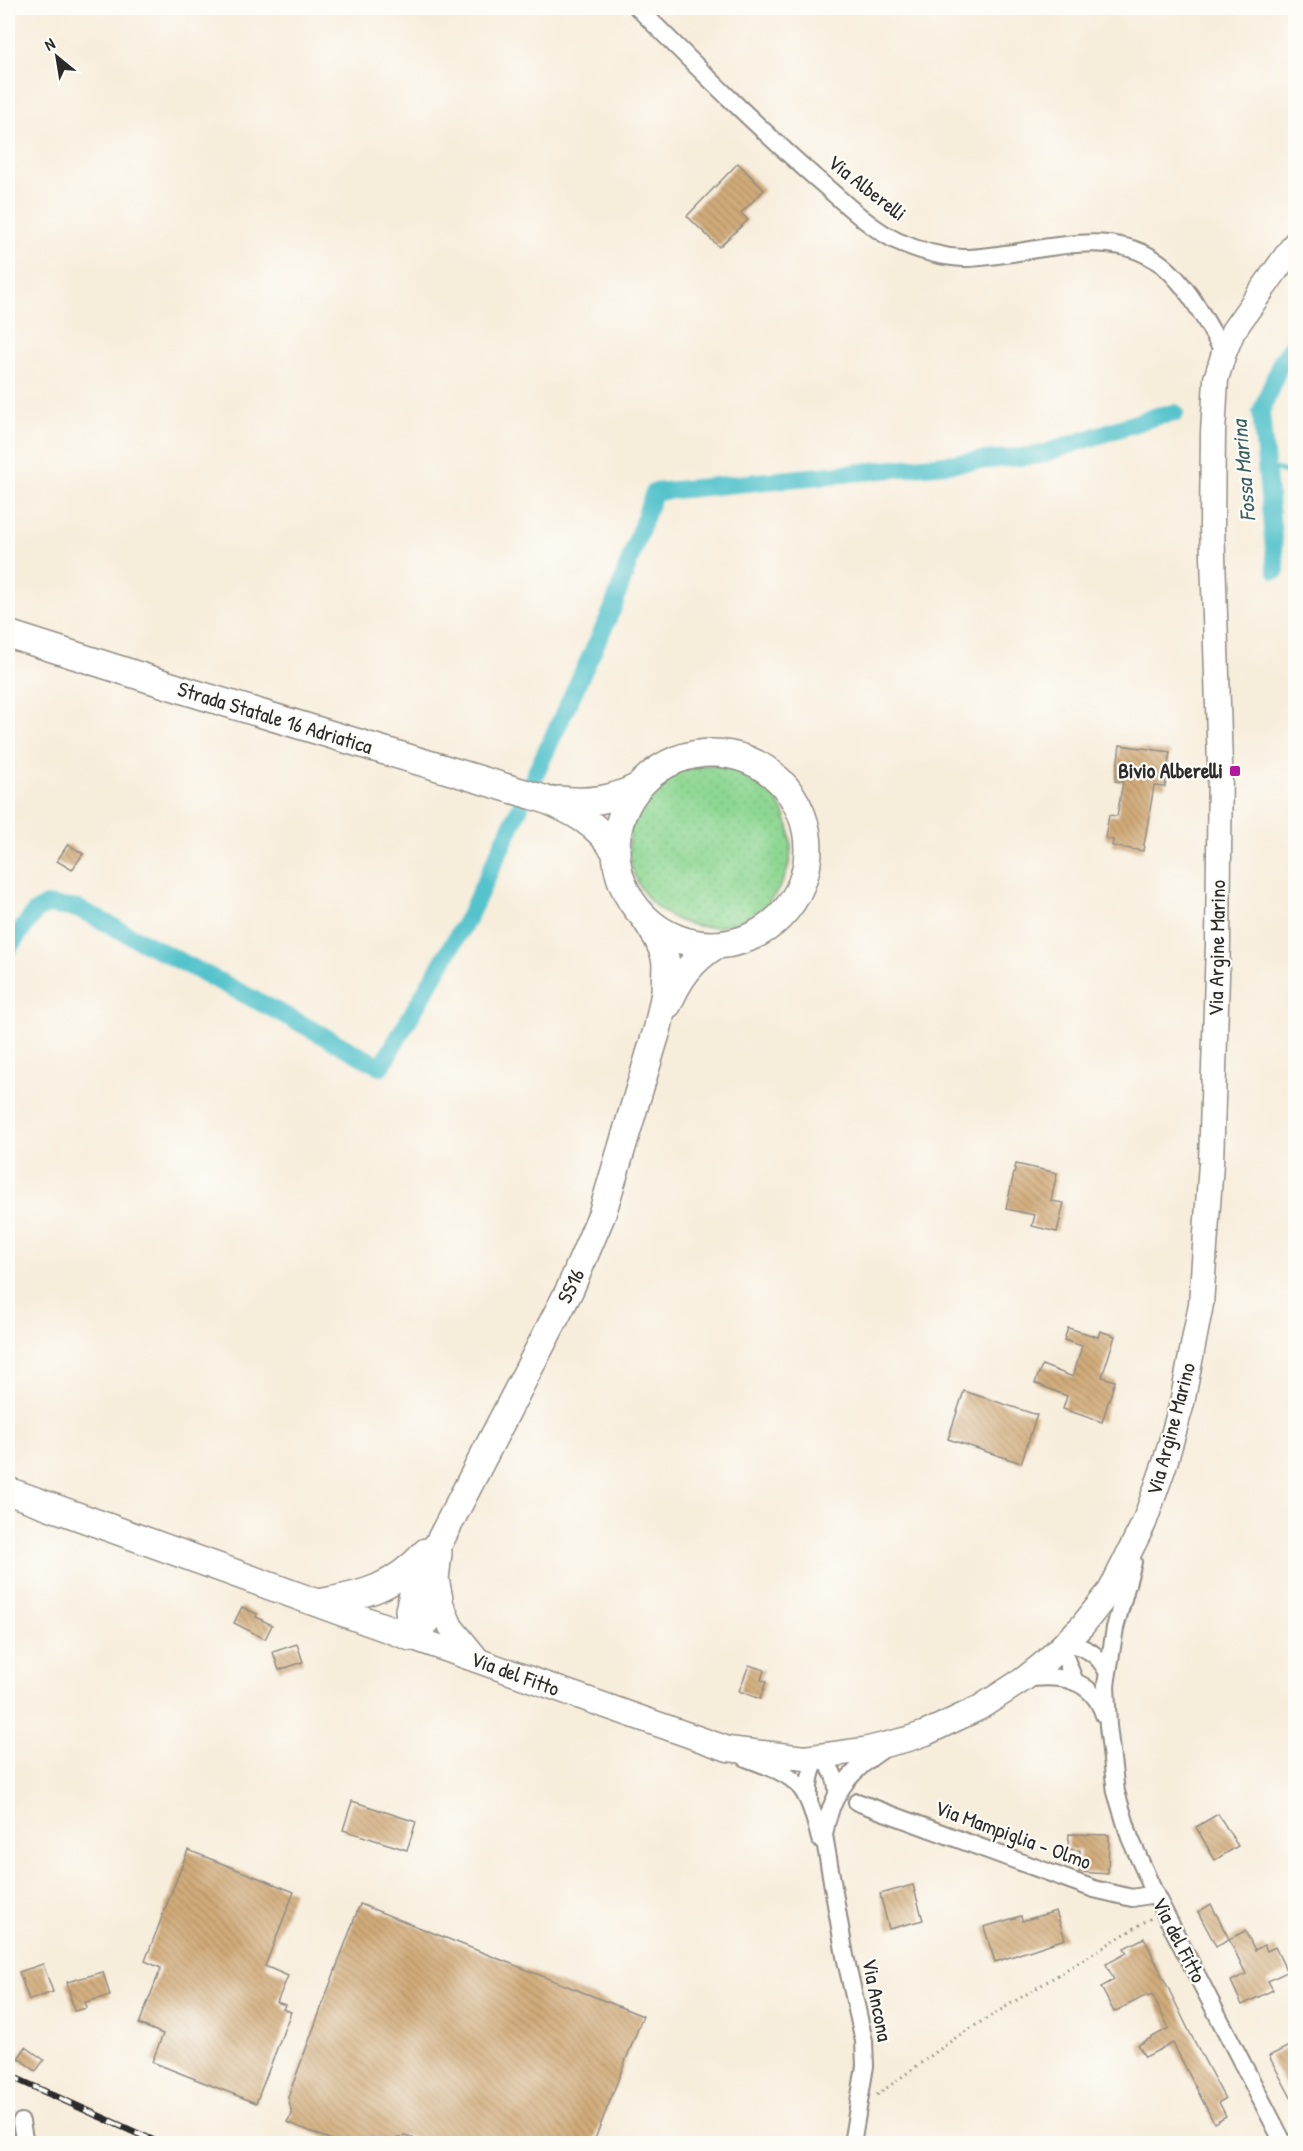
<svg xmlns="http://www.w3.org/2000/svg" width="1303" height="2151" font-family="'Patrick Hand',sans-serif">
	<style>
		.grass { fill: url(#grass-dots); stroke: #5c815f; stroke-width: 1.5 }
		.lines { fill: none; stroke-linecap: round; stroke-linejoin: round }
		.stream { stroke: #55c3cc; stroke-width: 5 }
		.canal { stroke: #55c3cc; stroke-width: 18 }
		.building { fill: url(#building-back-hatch) }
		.street-casing { stroke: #918c83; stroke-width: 20 }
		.secondary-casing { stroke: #918c83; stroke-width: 27 }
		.primary-casing { stroke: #918c83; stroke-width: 30 }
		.path { stroke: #918c83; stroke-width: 3; stroke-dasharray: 1.5 4.5; stroke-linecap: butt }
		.street { stroke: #fff; stroke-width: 16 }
		.secondary { stroke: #fff; stroke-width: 24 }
		.primary { stroke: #fff; stroke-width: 27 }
		.rail-casing { stroke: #2b2b2b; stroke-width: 7 }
		.rail { stroke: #fdfcf7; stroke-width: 4.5; stroke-dasharray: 14; stroke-linecap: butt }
		.poi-dot { fill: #b5179e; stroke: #fdfcf7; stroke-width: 2 }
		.labels { text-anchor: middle; stroke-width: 4.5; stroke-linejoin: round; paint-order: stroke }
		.street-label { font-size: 21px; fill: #2b2b2b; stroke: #fdfcf7 }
		.poi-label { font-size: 21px; font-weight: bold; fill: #2b2b2b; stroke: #fdfcf7; text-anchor: end }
		.water-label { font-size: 22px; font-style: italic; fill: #3a6063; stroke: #fdfcf7 }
	</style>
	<defs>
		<pattern id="grass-dots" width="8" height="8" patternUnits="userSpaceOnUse" patternTransform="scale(1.5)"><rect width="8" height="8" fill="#8ed793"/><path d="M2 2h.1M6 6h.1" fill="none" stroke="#7bb97f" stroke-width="1.8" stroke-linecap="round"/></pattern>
		<pattern id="building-back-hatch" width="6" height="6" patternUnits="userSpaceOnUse" patternTransform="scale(1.5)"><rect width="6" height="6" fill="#d2ac7a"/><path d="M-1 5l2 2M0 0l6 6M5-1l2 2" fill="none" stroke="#ab8c64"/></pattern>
	</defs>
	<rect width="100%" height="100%" fill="#fdfcf7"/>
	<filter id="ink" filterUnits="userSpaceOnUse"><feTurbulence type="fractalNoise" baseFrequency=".0167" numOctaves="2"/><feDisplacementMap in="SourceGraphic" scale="12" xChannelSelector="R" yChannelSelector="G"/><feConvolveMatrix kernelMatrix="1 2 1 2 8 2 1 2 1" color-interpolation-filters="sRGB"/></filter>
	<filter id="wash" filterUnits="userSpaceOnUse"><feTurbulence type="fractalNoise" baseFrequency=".008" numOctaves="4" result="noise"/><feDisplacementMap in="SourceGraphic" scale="24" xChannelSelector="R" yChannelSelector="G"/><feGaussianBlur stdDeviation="1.35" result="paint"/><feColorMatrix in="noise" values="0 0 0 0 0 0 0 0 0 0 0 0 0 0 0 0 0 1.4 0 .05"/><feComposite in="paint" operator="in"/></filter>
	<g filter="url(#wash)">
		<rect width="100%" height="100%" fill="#f7eddb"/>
		<!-- grass -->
		<circle class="grass" cx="710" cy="846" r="81"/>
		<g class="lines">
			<!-- stream -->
			<polyline class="stream" points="1266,467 1296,474"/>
			<!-- canal -->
			<g class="canal">
				<polyline points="1276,570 1261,412 1281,362 1296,341"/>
				<polyline points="533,779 612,610 654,492 1039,455 1157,416 1175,413"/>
				<polyline points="8,948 35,912 46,905 79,909 300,1023 381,1067 469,916 520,807"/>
			</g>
		</g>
		<g id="blocks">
			<!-- building -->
			<g class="building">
				<polygon points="738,163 764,190 741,213 748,220 719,247 687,216"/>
				<polygon points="1120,745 1170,752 1165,787 1154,786 1143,851 1112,846 1113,840 1105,838 1109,815 1117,816 1123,782 1115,781"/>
				<polygon points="68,844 83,854 72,870 57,861"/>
				<polygon points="1016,1164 1057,1173 1051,1201 1064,1203 1057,1232 1032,1226 1035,1215 1006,1209"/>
				<polygon points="1068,1328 1098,1337 1100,1331 1115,1336 1102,1377 1115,1381 1102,1422 1063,1409 1067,1396 1035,1383 1042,1365 1073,1377 1082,1346 1064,1340"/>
				<polygon points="964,1391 1037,1415 1021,1463 948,1439"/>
				<polygon points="242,1607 257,1614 256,1617 272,1625 265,1639 234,1623"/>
				<polygon points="297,1644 303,1662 279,1670 273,1652"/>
				<polygon points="749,1665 764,1670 761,1680 766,1682 760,1699 739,1691"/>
				<polygon points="352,1801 416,1822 407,1850 343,1830"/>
				<polygon points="1218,1814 1238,1846 1215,1860 1196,1827"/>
				<polygon points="1069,1834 1109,1835 1108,1874 1079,1872 1080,1850 1068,1849"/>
				<polygon points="188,1850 294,1892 265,1966 288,1976 277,2002 285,2005 283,2009 291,2012 256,2103 152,2062 163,2034 139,2024 161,1968 145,1961"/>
				<polygon points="913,1885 923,1920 889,1929 880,1894"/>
				<polygon points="360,1904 643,2016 593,2144 427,2144 405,2135 385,2144 341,2144 287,2122 292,2114 288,2097"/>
				<polygon points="1211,1904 1229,1939 1216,1946 1198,1912"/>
				<polygon points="1056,1911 1065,1939 995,1962 984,1927 1021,1916 1022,1921"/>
				<polygon points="1245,1931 1255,1950 1264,1945 1267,1951 1275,1947 1287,1972 1268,1981 1273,1990 1242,2005 1231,1981 1246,1974 1229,1939"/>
				<polygon points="1144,1938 1190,2033 1225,2099 1219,2102 1226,2116 1214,2123 1173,2043 1145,2057 1138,2045 1169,2028 1152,1995 1148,1997 1147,1995 1114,2012 1101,1987 1114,1980 1106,1964 1127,1953 1124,1948"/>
				<polygon points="43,1964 53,1992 29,2000 19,1972"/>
				<polygon points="103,1972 110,1996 85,2002 87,2008 74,2011 67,1982"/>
				<polygon points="1291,2045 1296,2054 1296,2107 1269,2056"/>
				<polygon points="26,2047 44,2060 36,2071 18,2058"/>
			</g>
		</g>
	</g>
	<g filter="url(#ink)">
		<use href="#blocks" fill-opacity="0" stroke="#918c83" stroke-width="1.5"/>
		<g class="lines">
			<defs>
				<g id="street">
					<path d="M638,8C697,67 755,125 818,180C843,201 868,227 897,241C917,250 941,257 963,258C1023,258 1099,224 1154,259C1184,277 1207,323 1224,353"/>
					<polyline points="1133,1562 1115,1628 1106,1685 1108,1726 1116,1792 1130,1838 1155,1894 1284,2144"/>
					<path d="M1024,1679C1058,1674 1092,1677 1104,1715"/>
					<path d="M1075,1682L1065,1657V1643C1086,1647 1097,1653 1107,1671"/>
					<path d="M746,1758C800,1778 806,1782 820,1839"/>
					<path d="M809,1800C808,1783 810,1771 819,1756C832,1767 838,1779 837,1796"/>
					<polyline points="857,1802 1094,1889 1132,1898 1155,1894"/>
					<polyline points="21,2122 25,2144"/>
					<path d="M852,2144L865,2066L864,2041L845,1956L824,1835C830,1795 849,1772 882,1750"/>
				</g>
				<g id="secondary">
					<polyline points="439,1599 451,1627 478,1660"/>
					<polyline points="411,1637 728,1749 805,1758 864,1750 908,1739 926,1733 979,1708 1024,1679 1044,1663 1082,1626 1110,1591 1144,1523 1165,1463 1182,1403 1201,1304 1211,1163 1218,944 1220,765 1212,526 1213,433 1216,379 1224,353 1233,331 1296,242"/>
				</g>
				<g id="primary">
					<path d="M8,634L190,692L544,799C573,811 598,824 615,851"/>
					<circle cx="712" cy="849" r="96"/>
					<path d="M558,800C587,803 612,801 638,787"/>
					<path d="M668,1004C679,978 692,960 716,945"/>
					<polyline points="8,1491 411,1637"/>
					<path d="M318,1603C364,1595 394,1588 426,1552"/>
					<polyline points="411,1637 409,1610 414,1591 570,1289 602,1214 658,1027 665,993 666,963 664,953 658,939 645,918"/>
					<polyline points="411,1637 427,1621 439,1599 435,1579 438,1553"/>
				</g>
			</defs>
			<!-- street casing -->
			<use href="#street" class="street-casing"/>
			<!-- secondary casing -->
			<use href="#secondary" class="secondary-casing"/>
			<!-- primary casing -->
			<use href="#primary" class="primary-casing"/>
			<!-- path -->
			<polyline class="path" points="877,2095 958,2036 1151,1918"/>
			<!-- street -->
			<use href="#street" class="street"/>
			<!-- secondary -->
			<use href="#secondary" class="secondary"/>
			<!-- primary -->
			<use href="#primary" class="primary"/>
			<defs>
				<polyline id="rail" points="8,2075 161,2144"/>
			</defs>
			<!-- rail casing -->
			<use href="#rail" class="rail-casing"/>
			<!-- rail -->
			<use href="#rail" class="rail"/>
		</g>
	</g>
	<!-- markers -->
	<rect class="poi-dot" x="1229" y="765" width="12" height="12" rx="3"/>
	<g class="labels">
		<!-- street labels -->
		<g class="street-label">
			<text transform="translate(867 188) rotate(38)" y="7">Via Alberelli</text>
			<text transform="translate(275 718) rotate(17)" y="7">Strada Statale 16 Adriatica</text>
			<text transform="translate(1217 948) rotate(-89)" y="7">Via Argine Marino</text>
			<text transform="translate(571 1286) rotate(-64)" y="7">SS16</text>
			<text transform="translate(1171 1429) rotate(-75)" y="7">Via Argine Marino</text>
			<text transform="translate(515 1674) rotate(20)" y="7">Via del Fitto</text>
			<text transform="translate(1013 1835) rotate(20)" y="7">Via Mampiglia - Olmo</text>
			<text transform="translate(1179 1940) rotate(63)" y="7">Via del Fitto</text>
			<text transform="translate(877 2000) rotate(79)" y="7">Via Ancona</text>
		</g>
		<!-- poi labels -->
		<g class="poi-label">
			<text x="1223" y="778">Bivio Alberelli</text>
		</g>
		<!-- water labels -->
		<g class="water-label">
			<text transform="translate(1243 471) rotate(-95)" y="8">Fossa Marina</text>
		</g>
	</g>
	<!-- margin -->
	<rect width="1303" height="2151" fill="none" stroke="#fdfcf7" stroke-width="30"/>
	<!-- north arrow -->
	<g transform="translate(57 57) rotate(330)" stroke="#fdfcf7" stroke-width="4.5" paint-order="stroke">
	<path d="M0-4.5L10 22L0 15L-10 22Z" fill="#2b2b2b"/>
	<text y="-9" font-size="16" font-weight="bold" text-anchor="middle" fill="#2b2b2b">N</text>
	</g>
</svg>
